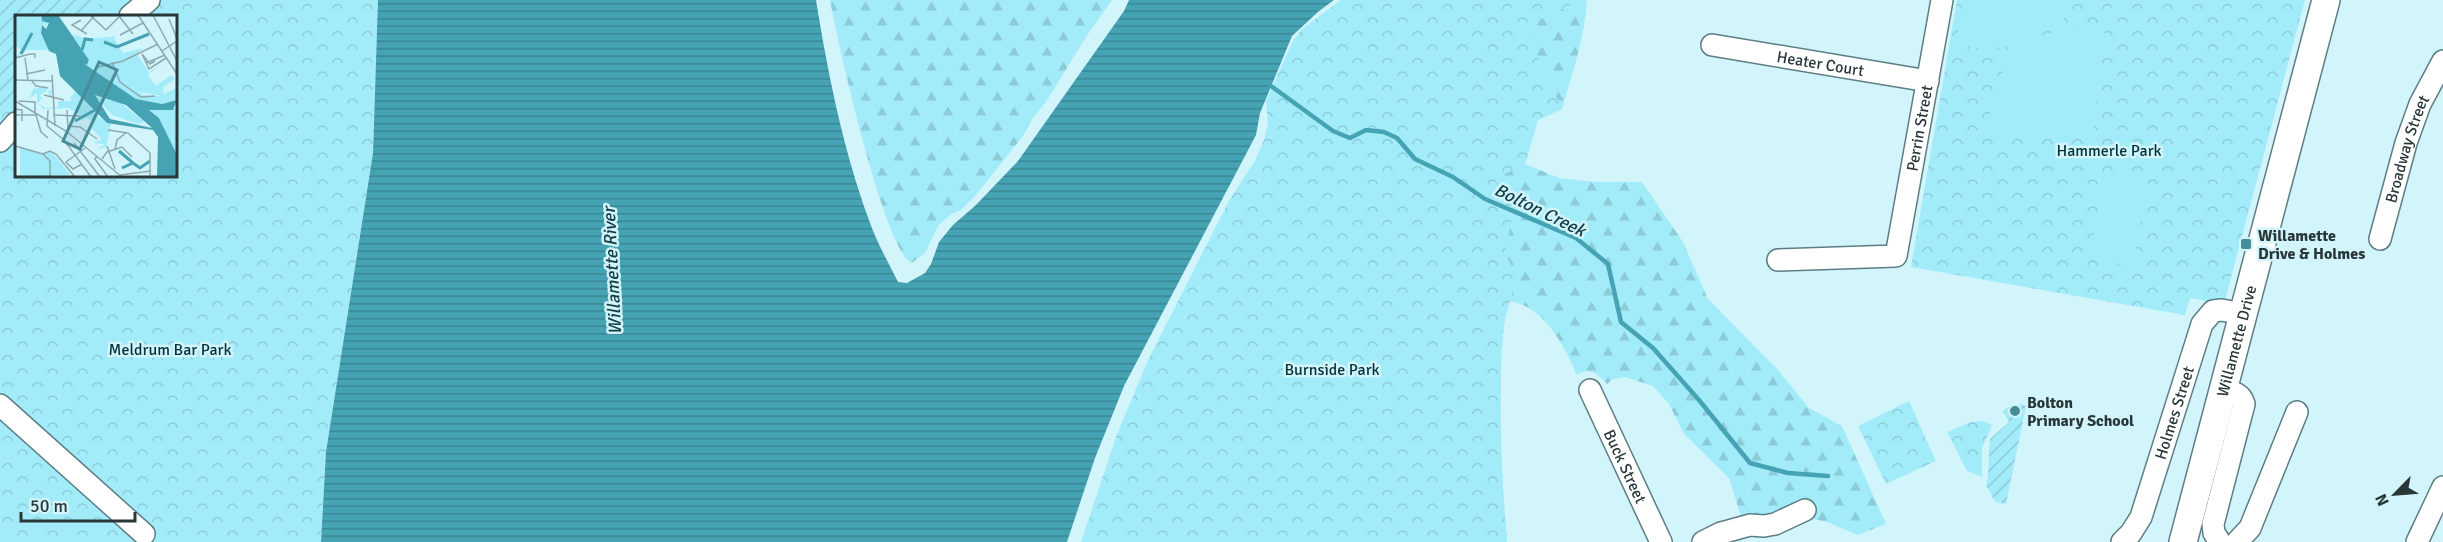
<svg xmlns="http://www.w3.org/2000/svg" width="2443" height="542" font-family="Signika,sans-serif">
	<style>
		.forest { fill: url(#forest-firs) }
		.park { fill: url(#park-crowns); fill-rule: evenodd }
		.garden { fill: url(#garden-furrows) }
		.pitch { fill: #a2ecfa }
		.water { fill: url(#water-rules) }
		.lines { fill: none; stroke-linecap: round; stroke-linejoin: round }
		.stream { stroke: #45a3b3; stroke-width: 4.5 }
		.minor-casing { stroke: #5d7d84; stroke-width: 24 }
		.major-casing { stroke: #5d7d84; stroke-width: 30 }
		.minor { stroke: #fff; stroke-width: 21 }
		.major { stroke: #fff; stroke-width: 27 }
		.poi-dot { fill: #478c98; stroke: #d2f5fc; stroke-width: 2 }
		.labels { text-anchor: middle; stroke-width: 5; stroke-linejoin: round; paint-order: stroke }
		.street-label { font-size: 16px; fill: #293739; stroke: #d2f5fc }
		.park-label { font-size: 16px; fill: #023138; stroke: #d2f5fc }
		.poi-label { font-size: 16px; font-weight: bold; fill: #293739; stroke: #d2f5fc; text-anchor: start }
		.water-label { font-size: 18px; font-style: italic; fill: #133e45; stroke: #d2f5fc }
		.inset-river { fill: none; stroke: #45a3b3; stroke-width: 3 }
		.inset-road { fill: none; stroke: #8ea9ae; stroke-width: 1.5 }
		.view { fill: #478c98; fill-opacity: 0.15; stroke: #478c98; stroke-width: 3 }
		.inset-edge { fill: none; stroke: #293739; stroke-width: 3 }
	</style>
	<defs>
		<pattern id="forest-firs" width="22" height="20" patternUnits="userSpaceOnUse" patternTransform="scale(1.5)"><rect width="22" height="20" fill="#a2ecfa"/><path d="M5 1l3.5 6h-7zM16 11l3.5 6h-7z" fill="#8ccbd7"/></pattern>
		<pattern id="park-crowns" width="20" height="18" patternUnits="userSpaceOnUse" patternTransform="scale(1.5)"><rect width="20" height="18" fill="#a2ecfa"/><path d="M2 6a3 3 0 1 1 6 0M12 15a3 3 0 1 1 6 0" fill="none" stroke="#8ccbd7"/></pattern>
		<pattern id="garden-furrows" width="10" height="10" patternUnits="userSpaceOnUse" patternTransform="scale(1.5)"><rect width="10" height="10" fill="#a2ecfa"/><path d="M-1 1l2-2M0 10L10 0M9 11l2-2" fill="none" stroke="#8ccbd7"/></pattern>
		<pattern id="water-rules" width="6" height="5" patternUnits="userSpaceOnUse" patternTransform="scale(1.5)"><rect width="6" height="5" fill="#45a3b3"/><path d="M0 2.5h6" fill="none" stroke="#3a8693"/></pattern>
	</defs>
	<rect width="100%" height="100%" fill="#d2f5fc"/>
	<!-- forest -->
	<g class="forest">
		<path d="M830,0H1112L1084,40L1046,102L1032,119L1023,136L976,195L961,210L951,214L938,226L925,253L912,263C885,254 836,36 830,0Z"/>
		<path d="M1367,0H1587C1585,37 1572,74 1562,109L1538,120L1525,164L1559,178L1595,182H1642L1683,242L1708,299L1778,370L1809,408L1842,426L1886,524L1858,535L1827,522L1813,519L1805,503L1743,523L1729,478L1684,434L1669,404L1653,386L1625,377L1613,379L1607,384C1598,375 1590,366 1577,375C1563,345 1546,308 1510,301C1500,330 1501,363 1501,393C1500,443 1503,492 1507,542H1097Z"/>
	</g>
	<!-- park -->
	<g class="park">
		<path d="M0,0H378L373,153L326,452L321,542H0ZM16,16H176V176H16Z"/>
		<polygon points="1341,0 1581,0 1524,27 1562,109 1538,120 1525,164 1495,179 1512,217 1504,258 1507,257 1517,277 1504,322 1501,364 1500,460 1507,542 1081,542 1116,437 1148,360 1230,199 1255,161 1264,140 1268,124 1266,101 1293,41 1302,29"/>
		<polygon points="1957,0 2305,0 2224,304 2190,298 2185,315 1911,267"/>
		<polygon points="1909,401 1936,461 1886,484 1858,426"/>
		<polygon points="1983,421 1992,425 1982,448 1982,477 1967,471 1947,432 1971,422"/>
	</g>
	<!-- garden -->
	<g class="garden">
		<polygon points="0,0 103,0 88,16 16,16 16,95 0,113"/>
		<path d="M2021,404L2026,406L2006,504L1995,502L1986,485C1990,470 1988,454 1990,439L2009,422L2003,412L2010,406Z"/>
	</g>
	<!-- pitch -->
	<g class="pitch">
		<polygon points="1963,0 2076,0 2060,23 2018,44 1989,49 1956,45"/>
		<polygon points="2075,31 2105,33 2093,131 2075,139 1988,129 1995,82 2020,48 2046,34"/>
		<polygon points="2104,172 2148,179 2133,266 2090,258"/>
	</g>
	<!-- water -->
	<path class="water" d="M378,0H816C828,74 843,149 869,220C876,241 888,262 898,282L907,283L925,273L931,264L939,242L953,225L976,205L1018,161L1124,11L1129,0H1334L1319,11L1292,36L1260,113L1256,135L1124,386L1095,458L1067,542H321L326,452L373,153Z"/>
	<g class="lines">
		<!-- stream -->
		<polyline class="stream" points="1271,86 1333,131 1350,138 1366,130 1384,132 1397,138 1415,159 1453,177 1485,199 1576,238 1608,264 1621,322 1653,348 1699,400 1750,463 1788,473 1828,476"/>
		<defs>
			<g id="minor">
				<polyline points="130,16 149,0"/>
				<path id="s1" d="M1712,45L1928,81"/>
				<polyline points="0,141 16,123"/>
				<path id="s2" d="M2380,239L2406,143L2420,104L2443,61"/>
				<path id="s3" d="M1778,260L1896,256L1942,0"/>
				<path id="s4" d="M1590,390L1661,542"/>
				<polyline points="0,405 144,534"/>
				<polyline points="1703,542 1721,533 1750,525 1764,526 1775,524 1805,510"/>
				<path id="s5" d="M2122,542L2131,533L2141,517L2202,324L2213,311L2222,310L2242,314"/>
				<path d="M2220,542L2214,533L2213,524L2244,404C2241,393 2233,392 2223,390"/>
				<polyline points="2237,542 2250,528 2297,412"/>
				<polyline points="2417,542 2443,487"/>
			</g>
			<g id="major">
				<path id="s6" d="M2183,542L2326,0"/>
			</g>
		</defs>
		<!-- minor casing -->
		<use href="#minor" class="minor-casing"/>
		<!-- major casing -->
		<use href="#major" class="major-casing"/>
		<!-- minor -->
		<use href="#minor" class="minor"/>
		<!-- major -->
		<use href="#major" class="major"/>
	</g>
	<!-- markers -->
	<g class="poi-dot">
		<rect x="2240" y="238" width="12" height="12" rx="3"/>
		<circle cx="2015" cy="411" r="6"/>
	</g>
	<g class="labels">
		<!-- street labels -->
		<g class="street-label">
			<text dy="6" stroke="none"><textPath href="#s1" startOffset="110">Heater Court</textPath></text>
			<text dy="6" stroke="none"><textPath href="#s3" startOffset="248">Perrin Street</textPath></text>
			<text dy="6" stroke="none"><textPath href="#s2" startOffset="94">Broadway Street</textPath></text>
			<text dy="6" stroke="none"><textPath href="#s6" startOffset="208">Willamette Drive</textPath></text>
			<text dy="6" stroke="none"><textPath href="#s5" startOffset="141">Holmes Street</textPath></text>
			<text dy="6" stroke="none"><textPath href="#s4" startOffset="84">Buck Street</textPath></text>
		</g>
		<!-- park labels -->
		<g class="park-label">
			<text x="2109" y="156">Hammerle Park</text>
			<text x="170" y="355">Meldrum Bar Park</text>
			<text x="1332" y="375">Burnside Park</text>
		</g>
		<!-- poi labels -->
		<g class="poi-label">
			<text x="2258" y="241">Willamette<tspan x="2258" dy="18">Drive &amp; Holmes</tspan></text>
			<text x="2027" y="408">Bolton<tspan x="2027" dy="18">Primary School</tspan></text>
		</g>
		<!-- water labels -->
		<g class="water-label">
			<text transform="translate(1540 210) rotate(26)" y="6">Bolton Creek</text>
			<text transform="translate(612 271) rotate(-93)" y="6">Willamette River</text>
		</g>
	</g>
	<!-- overview -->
	<g transform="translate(15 15)">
		<rect width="162" height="162" fill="#d2f5fc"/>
		<path d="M132,59L141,71L156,60L160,64L148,72L149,81L118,76L116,70Z" fill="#a2ecfa"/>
		<path d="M0,0L25,10L33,35H12L0,43L6,35L0,31ZM20,71V74L29,72L33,77L37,74L36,82L32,76L25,80L28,86L26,84L23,88L31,93L43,92V86H57L55,83L61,76L82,102L96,109L91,132L81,135L90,129L78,128L87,124L76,113L80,107L74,102L57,108L69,99L54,93L28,94L22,87V78L13,85ZM80,81L103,86L130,107L123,109L97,100Z" fill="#a2ecfa"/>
		<path d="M0,0H25L27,6L33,7L30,13L29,9L25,12L30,29H0ZM56,19L73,24L102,21L99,23L108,38L128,33L122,39L134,57L152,45L116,72L128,80L143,81L162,73V85L147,89L121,84L70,50L57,32L68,47L73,50L74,45ZM61,76L83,102L90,106H78L47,90V86H58L55,83ZM162,93L161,114L162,141L144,103L134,95ZM5,131L25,138L36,136L56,160L5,162Z" fill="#a2ecfa"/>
		<path d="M117,45L121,55L115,62L119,66L114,69L106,52L110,50L114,57L110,47Z" fill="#a2ecfa"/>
		<path d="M26,0H43L74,45L72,50L68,48L121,84L147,89L162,85L158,95H134L144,103L162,140V162H142L143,122L138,115L92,108L45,61L41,39L34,36L26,18L27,10L31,14L34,8L27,6ZM80,80L111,90L137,113L95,104Z" fill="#45a3b3" fill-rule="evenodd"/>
		<path class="inset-river" d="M89,27L102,32L134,19M67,35L70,24L78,25M6,39L17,18M60,106L80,95M104,136L118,148M107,153L118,148L125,153L135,146"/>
		<path class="inset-road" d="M75,0L91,15L106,0M123,0L162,59M138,0L162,46M104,1L118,19M154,4L162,24M66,5L57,10L72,19M66,16L80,0M105,20L128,8M147,36L162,26M127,39L134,54L151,43M127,39L135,49L140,46M0,43L15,39H20V43M10,43L13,65M97,47L105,67L126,82L140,81M131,48L150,40M83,52L108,46L143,29M11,59L30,55M37,60L40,111M0,65L37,66M16,65L21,71L33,73M29,80L49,85M0,86L51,116L107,162M4,86L20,87V99M0,94L7,95V106M33,95L32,111L49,125L76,162M52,95L53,114M0,100H21L26,117L33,123M38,100L66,101M53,111L65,112L82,124M93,115L113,118L135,138V162M59,128L85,162M0,131L28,139M92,131L100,154M100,134L102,125L112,117M28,139L35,136L41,139L60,162M28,139L35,146V162M82,141L80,144L93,162M87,144L92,137L107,132L117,142M67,149L58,154L51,147L70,133M105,160L136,156"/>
		<path class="view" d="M84,47L102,55L65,134L48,126Z"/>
		<rect width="162" height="162" class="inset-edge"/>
	</g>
	<!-- north arrow -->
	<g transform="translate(2395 494) rotate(245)" stroke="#d2f5fc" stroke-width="4.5" paint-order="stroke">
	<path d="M0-4.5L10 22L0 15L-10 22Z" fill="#293739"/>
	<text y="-9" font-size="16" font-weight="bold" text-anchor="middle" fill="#293739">N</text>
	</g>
	<!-- scale -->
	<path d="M21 512v9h114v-9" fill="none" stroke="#293739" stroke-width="3"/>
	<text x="30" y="512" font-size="18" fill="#293739" stroke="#d2f5fc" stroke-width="4.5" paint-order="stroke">50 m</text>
</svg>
